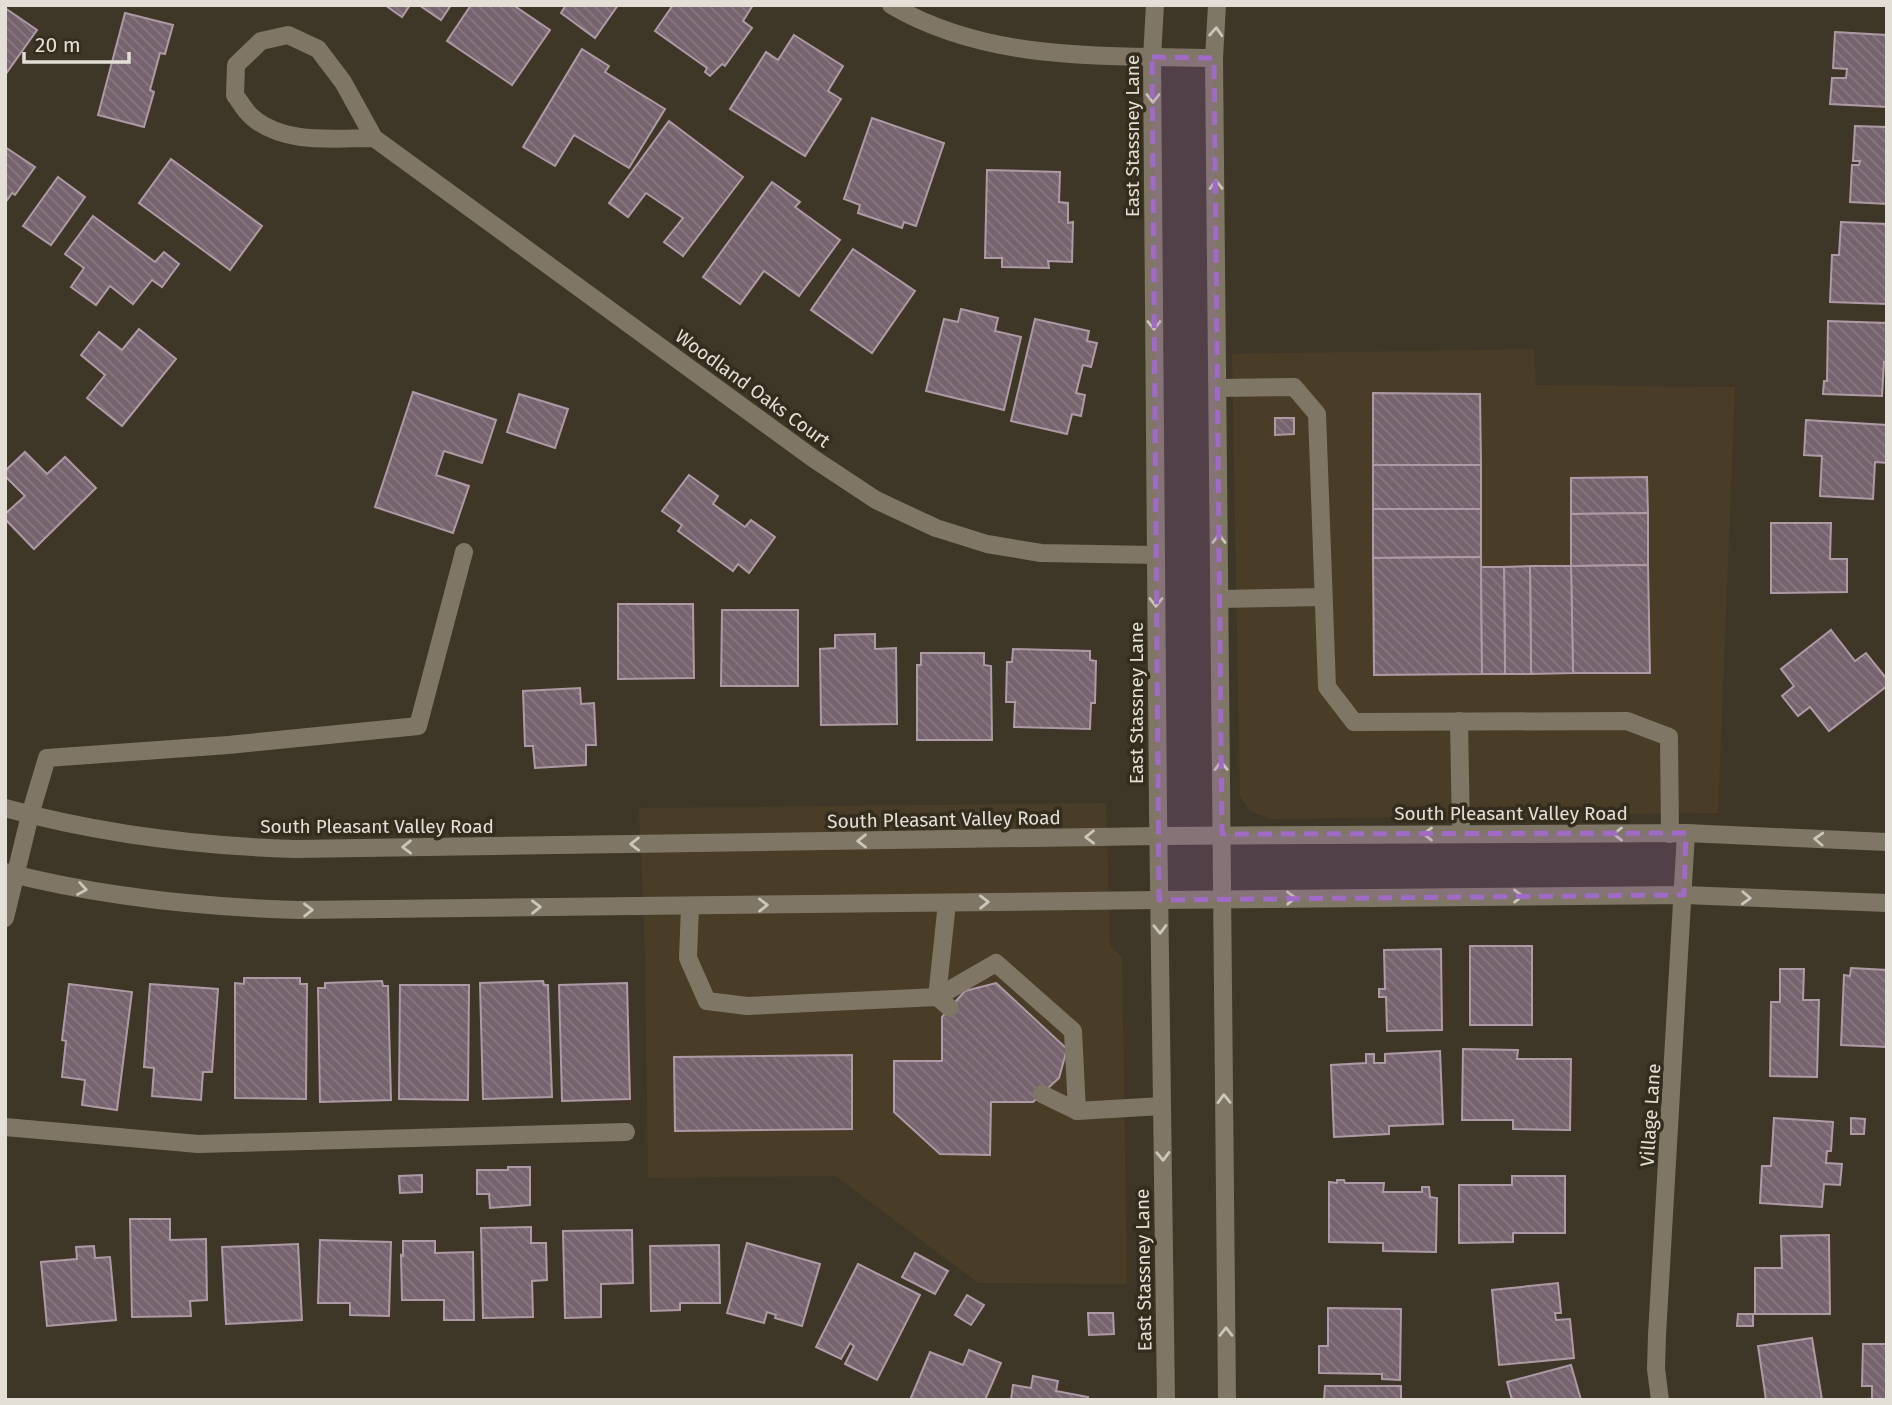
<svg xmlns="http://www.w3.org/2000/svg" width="1892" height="1405" font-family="'Fira Sans',sans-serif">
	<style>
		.built { fill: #493d28 }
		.building { fill: url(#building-back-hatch); stroke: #ae9aa4; stroke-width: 2 }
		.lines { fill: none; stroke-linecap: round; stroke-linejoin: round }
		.service { stroke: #7f7665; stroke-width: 18 }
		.minor { stroke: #7f7665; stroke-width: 18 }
		.tertiary { stroke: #7f7665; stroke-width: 18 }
		.secondary { stroke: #7f7665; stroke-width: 18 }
		.oneway { stroke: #cbc5ba }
		.marked { fill: #a06bc7; fill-opacity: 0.2; stroke: #a06bc7; stroke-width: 5; stroke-dasharray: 14 9; stroke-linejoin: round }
		.labels { text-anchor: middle; stroke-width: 7; stroke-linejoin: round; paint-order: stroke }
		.street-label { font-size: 19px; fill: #e4dfd6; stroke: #342c1d }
	</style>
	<defs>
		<pattern id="building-back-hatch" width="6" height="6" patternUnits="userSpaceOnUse" patternTransform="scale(1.75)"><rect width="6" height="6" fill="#75636d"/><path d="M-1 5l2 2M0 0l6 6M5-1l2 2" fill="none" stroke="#887981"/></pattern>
	</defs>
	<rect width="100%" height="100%" fill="#3e3627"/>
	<!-- built -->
	<g class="built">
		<polygon points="1534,349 1536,385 1735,387 1718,813 1270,819 1250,811 1240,796 1232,354"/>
		<polygon points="1106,803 1110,945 1122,957 1127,1284 978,1283 835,1176 648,1178 645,952 639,808"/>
	</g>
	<!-- building -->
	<g class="building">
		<polygon points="385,5 410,5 402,17"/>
		<polygon points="419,5 451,5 441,20"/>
		<polygon points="471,5 513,5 550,30 512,85 447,41"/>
		<polygon points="566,5 618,5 595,38 561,13"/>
		<polygon points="673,5 753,5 743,21 752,28 725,66 722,64 710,76 705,72 707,68 655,31"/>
		<polygon points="5,8 37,30 5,75"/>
		<polygon points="125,13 173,25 165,54 160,53 150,90 154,92 144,127 98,115"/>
		<polygon points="1835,32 1887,35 1887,107 1830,104 1832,78 1846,78 1847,69 1833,68"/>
		<polygon points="794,35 843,66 828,91 841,99 805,156 730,109 766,52 778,60"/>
		<polygon points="582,49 609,66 605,72 665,109 629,168 574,135 555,166 523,147"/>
		<polygon points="872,118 944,143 916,226 904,222 902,228 858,213 860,205 844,199"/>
		<polygon points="669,121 743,177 683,256 664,242 683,218 646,193 628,217 609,203"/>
		<polygon points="1855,126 1887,127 1887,204 1850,202 1852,165 1859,165 1860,161 1853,161"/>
		<polygon points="5,147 35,167 15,195 12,193 5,203"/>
		<polygon points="171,159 262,226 230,270 139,203"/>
		<polygon points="987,170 1060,172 1059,202 1068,203 1068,223 1073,222 1072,262 1048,261 1049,268 1002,267 1002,258 985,258"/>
		<polygon points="58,177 85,197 51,245 23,226"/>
		<polygon points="772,182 800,202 795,207 840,240 799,296 764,271 740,304 703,277"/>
		<polygon points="93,216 155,262 164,252 179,264 162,287 152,280 133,304 110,286 96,305 71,287 84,268 65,254"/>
		<polygon points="1841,222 1887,224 1887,304 1830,302 1832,255 1839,255"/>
		<polygon points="853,249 915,291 872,353 811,310"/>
		<polygon points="961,309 998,318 995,331 1021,337 1004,410 926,391 944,319 958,322"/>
		<polygon points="1035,319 1089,331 1087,341 1097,343 1091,367 1083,365 1076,393 1085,395 1081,416 1072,414 1067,434 1011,421"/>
		<polygon points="1828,321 1887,323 1887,362 1884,362 1882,396 1823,394 1824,381 1827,381"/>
		<polygon points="139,329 176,359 122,426 87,398 105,375 81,355 99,332 122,350"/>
		<polygon points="413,392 496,420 482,463 444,451 436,475 469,486 453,533 375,507"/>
		<polygon points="1373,393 1480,394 1481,465 1373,465"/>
		<polygon points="519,394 568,409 555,448 507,432"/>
		<polygon points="1275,418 1294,418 1294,434 1275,435"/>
		<polygon points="1806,420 1887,425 1887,463 1875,462 1873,499 1820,496 1822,456 1804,455"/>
		<polygon points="25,452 47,474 65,457 96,488 34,549 5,519 5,514 25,496 5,476 5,471"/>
		<rect x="1373" y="465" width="108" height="44"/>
		<polygon points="689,475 718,496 713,504 745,527 751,520 775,537 749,573 738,564 733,571 678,531 682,525 662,511"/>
		<polygon points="1647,477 1648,513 1571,514 1571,478"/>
		<polygon points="1373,509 1481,509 1481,557 1373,558"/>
		<polygon points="1648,513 1648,565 1571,566 1571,514"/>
		<polygon points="1771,523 1831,523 1830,559 1847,559 1847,592 1771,593"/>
		<polygon points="1481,557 1482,674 1374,675 1373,558"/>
		<polygon points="1648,565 1650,673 1573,673 1571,566"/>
		<polygon points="1530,566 1571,566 1573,673 1531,674"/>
		<polygon points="1530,566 1531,674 1505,674 1504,567"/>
		<polygon points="1481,567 1504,567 1505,674 1482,674"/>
		<polygon points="618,604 693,604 694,678 618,679"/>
		<polygon points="722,610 798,610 798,686 721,686"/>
		<polygon points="1831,630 1855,661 1866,653 1887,679 1887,686 1829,731 1810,707 1798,716 1782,696 1794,686 1781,669"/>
		<polygon points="875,634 875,649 896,648 897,724 821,725 820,649 835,648 835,635"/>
		<polygon points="1013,649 1090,651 1090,660 1096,661 1095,703 1091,703 1090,729 1014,727 1015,702 1006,702 1007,662 1012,662"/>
		<polygon points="921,653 984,653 984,665 991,666 992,740 917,740 917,665 921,665"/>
		<polygon points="580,688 581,704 594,703 596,745 586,745 586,765 535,768 533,746 525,746 523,691"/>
		<rect x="1470" y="946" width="62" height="79"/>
		<polygon points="1441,949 1442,1030 1387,1031 1386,997 1379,997 1379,989 1385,989 1384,950"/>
		<polygon points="1851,968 1887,970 1887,1047 1841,1045 1844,975 1850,976"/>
		<polygon points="1780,969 1804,969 1803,1000 1819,1000 1817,1077 1770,1076 1771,1002 1780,1002"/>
		<polygon points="244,978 300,978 300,984 307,984 306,1099 235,1098 235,983 244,984"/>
		<polygon points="382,981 383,986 388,986 391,1100 320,1102 318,988 325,988 325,983"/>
		<polygon points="543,981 544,985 548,985 552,1097 483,1099 480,983"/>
		<polygon points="627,983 630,1099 562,1101 559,985"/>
		<polygon points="996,983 1067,1049 1059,1078 1033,1102 991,1102 990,1155 940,1154 894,1112 894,1061 942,1061 942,1017 965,991"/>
		<polygon points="69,984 132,992 117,1110 82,1105 85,1080 62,1077 66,1041 62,1040"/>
		<polygon points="150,984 218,989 212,1072 203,1072 201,1100 152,1096 154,1068 144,1067"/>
		<polygon points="400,985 469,985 468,1100 399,1099"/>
		<polygon points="1463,1049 1518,1050 1517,1059 1571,1059 1570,1130 1513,1129 1513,1120 1462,1120"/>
		<polygon points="1440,1051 1443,1124 1389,1126 1389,1134 1334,1137 1331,1065 1366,1063 1366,1054 1374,1054 1374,1063 1385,1063 1385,1054"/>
		<polygon points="852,1055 852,1129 675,1131 674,1057"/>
		<polygon points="1774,1118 1833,1122 1831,1151 1827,1151 1826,1163 1842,1164 1840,1185 1824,1184 1822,1207 1760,1203 1762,1166 1771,1166"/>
		<polygon points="1851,1118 1865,1119 1864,1134 1851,1134"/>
		<polygon points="508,1167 530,1167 530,1205 490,1208 489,1194 477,1194 477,1170 508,1170"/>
		<polygon points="422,1175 422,1192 400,1193 399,1176"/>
		<polygon points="1512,1176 1565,1176 1565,1233 1513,1233 1513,1242 1459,1243 1459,1185 1512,1185"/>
		<polygon points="1337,1180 1344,1180 1345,1183 1384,1183 1383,1192 1422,1192 1422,1187 1429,1187 1430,1197 1437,1198 1436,1252 1383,1251 1383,1243 1329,1242 1329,1182 1337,1183"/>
		<polygon points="130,1219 170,1219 170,1240 206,1239 207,1300 190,1301 191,1316 132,1317"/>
		<polygon points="531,1227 531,1243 546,1243 547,1280 532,1281 533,1317 483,1318 481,1228"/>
		<polygon points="632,1230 633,1283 601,1284 601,1317 565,1318 563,1231"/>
		<polygon points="1829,1235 1830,1314 1755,1314 1755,1268 1782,1268 1781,1236"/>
		<polygon points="320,1240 391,1242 389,1316 350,1315 350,1303 318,1303"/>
		<polygon points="403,1241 435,1241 435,1253 473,1252 474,1320 444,1320 444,1300 402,1300 401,1255 403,1256"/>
		<polygon points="747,1243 820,1264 802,1326 775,1318 776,1315 767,1312 764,1323 727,1313"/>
		<polygon points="298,1244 302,1320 226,1324 222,1247"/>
		<polygon points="719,1245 720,1303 680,1303 680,1310 651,1311 650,1246"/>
		<polygon points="94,1246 95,1258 110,1257 116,1320 47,1326 41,1262 77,1259 76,1247"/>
		<polygon points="915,1253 948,1271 935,1294 902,1277"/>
		<polygon points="858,1264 920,1295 877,1380 845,1364 854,1346 850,1343 841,1359 816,1347"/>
		<polygon points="1558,1283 1561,1313 1555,1313 1556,1320 1570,1319 1574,1358 1499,1365 1492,1290"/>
		<polygon points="967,1295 984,1305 971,1325 955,1315"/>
		<polygon points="1328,1308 1401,1309 1400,1380 1382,1379 1382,1374 1319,1373 1319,1346 1328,1346"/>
		<polygon points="1088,1313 1113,1313 1114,1334 1089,1335"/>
		<polygon points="1738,1314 1753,1314 1753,1326 1737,1326"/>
		<polygon points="1812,1338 1822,1400 1766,1400 1758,1346"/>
		<polygon points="1863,1344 1887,1344 1887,1400 1872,1400 1872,1386 1862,1386"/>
		<polygon points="969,1350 1001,1363 985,1400 910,1400 930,1352 963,1365"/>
		<polygon points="1571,1365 1581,1400 1512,1400 1507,1382"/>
		<polygon points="1033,1376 1058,1381 1056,1391 1088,1397 1087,1400 1011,1400 1013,1385 1031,1388"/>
		<polygon points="1325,1386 1401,1386 1401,1400 1324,1400"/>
	</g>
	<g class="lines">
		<!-- service -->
		<g class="service">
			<polyline points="1218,388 1294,387 1317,414 1327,687 1354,722 1627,721 1669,737 1670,834"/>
			<polyline points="1220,599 1323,597"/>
			<polyline points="1459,721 1461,834"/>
			<polyline points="30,815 47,758 228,745 418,726 464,552"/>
			<polyline points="690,906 688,958 707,1001 747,1006 937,997 947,903"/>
			<polyline points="950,1008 937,997 996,963 1073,1031 1077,1111"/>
			<polyline points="1042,1094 1077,1111 1162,1106"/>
			<polyline points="5,1127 198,1144 626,1132"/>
		</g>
		<!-- minor -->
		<g class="minor">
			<path d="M891,5C990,63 1105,55 1214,58"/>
			<path d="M374,138C334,138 284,145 252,117C245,111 240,102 235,95L236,65L261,41L288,35L318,49L343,82L374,138L814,459L876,500L936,528L987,544L1041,553L1156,555"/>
			<polyline points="5,918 30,815"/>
			<polyline points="1660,1400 1656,1369 1657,1335 1686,833"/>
		</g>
		<!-- tertiary -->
		<g class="tertiary">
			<path d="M5,808C100,834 197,846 295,849L1158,836"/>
			<path d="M5,872C101,897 199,907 298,910L1159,900"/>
		</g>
		<!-- secondary -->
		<g class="secondary">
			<polyline points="1155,5 1152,57 1158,809 1166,1400"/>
			<polyline points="1217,5 1214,58 1227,1400"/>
			<polyline points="1158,836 1686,833 1887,842"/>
			<polyline points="1159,900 1684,895 1887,903"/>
		</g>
	</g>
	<!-- one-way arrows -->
	<defs><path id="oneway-chevron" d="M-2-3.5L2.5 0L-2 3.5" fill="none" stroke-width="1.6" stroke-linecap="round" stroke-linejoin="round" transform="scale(1.75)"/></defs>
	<g class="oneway">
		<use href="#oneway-chevron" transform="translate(1216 32) rotate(-87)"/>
		<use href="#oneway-chevron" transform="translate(1153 98) rotate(90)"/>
		<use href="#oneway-chevron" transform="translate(1216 185) rotate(-91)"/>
		<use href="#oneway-chevron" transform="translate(1154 325) rotate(90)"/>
		<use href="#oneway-chevron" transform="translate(1219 539) rotate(-90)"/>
		<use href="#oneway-chevron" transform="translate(1156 602) rotate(90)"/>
		<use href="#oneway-chevron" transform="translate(1221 766) rotate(-91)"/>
		<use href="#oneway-chevron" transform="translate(1428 834) rotate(180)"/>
		<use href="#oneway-chevron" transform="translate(1618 834) rotate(180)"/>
		<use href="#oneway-chevron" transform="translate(1090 837) rotate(179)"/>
		<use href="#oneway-chevron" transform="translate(1819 839) rotate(-177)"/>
		<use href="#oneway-chevron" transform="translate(862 841) rotate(179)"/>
		<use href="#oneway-chevron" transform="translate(635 844) rotate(179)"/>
		<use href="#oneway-chevron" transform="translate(407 847) rotate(179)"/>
		<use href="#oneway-chevron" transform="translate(82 889) rotate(10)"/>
		<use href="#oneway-chevron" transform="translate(1518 896) rotate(-1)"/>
		<use href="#oneway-chevron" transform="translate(1291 898) rotate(-1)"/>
		<use href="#oneway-chevron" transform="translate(1746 898) rotate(2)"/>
		<use href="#oneway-chevron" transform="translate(984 902) rotate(-1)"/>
		<use href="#oneway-chevron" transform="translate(763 905) rotate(-1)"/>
		<use href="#oneway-chevron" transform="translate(536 907) rotate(-1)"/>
		<use href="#oneway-chevron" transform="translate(308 910) rotate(-1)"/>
		<use href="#oneway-chevron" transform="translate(1160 929) rotate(89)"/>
		<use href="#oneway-chevron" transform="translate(1224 1099) rotate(-91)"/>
		<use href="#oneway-chevron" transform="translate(1163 1156) rotate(89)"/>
		<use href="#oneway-chevron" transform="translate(1226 1332) rotate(-90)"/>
	</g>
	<!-- marked area -->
	<path class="marked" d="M1152,57L1214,58L1222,834L1686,833L1684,895L1159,900Z"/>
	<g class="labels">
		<!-- street labels -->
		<g class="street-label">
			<text transform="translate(1132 136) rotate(-90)" y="7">East Stassney Lane</text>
			<text transform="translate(753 388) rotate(36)" y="7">Woodland Oaks Court</text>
			<text transform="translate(1136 703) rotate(-90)" y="7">East Stassney Lane</text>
			<text x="1511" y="820">South Pleasant Valley Road</text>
			<text transform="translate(944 819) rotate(-1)" y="7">South Pleasant Valley Road</text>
			<text x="377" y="833">South Pleasant Valley Road</text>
			<text transform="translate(1650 1115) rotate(-86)" y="7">Village Lane</text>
			<text transform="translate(1143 1270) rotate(-91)" y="7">East Stassney Lane</text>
		</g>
	</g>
	<!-- border -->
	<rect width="1892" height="1405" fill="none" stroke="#e4dfd6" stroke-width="14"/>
	<!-- scale -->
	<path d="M24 52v10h105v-10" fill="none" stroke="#e4dfd6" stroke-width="3.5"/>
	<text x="35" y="52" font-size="21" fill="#e4dfd6" stroke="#342c1d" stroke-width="5" paint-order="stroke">20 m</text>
</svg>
